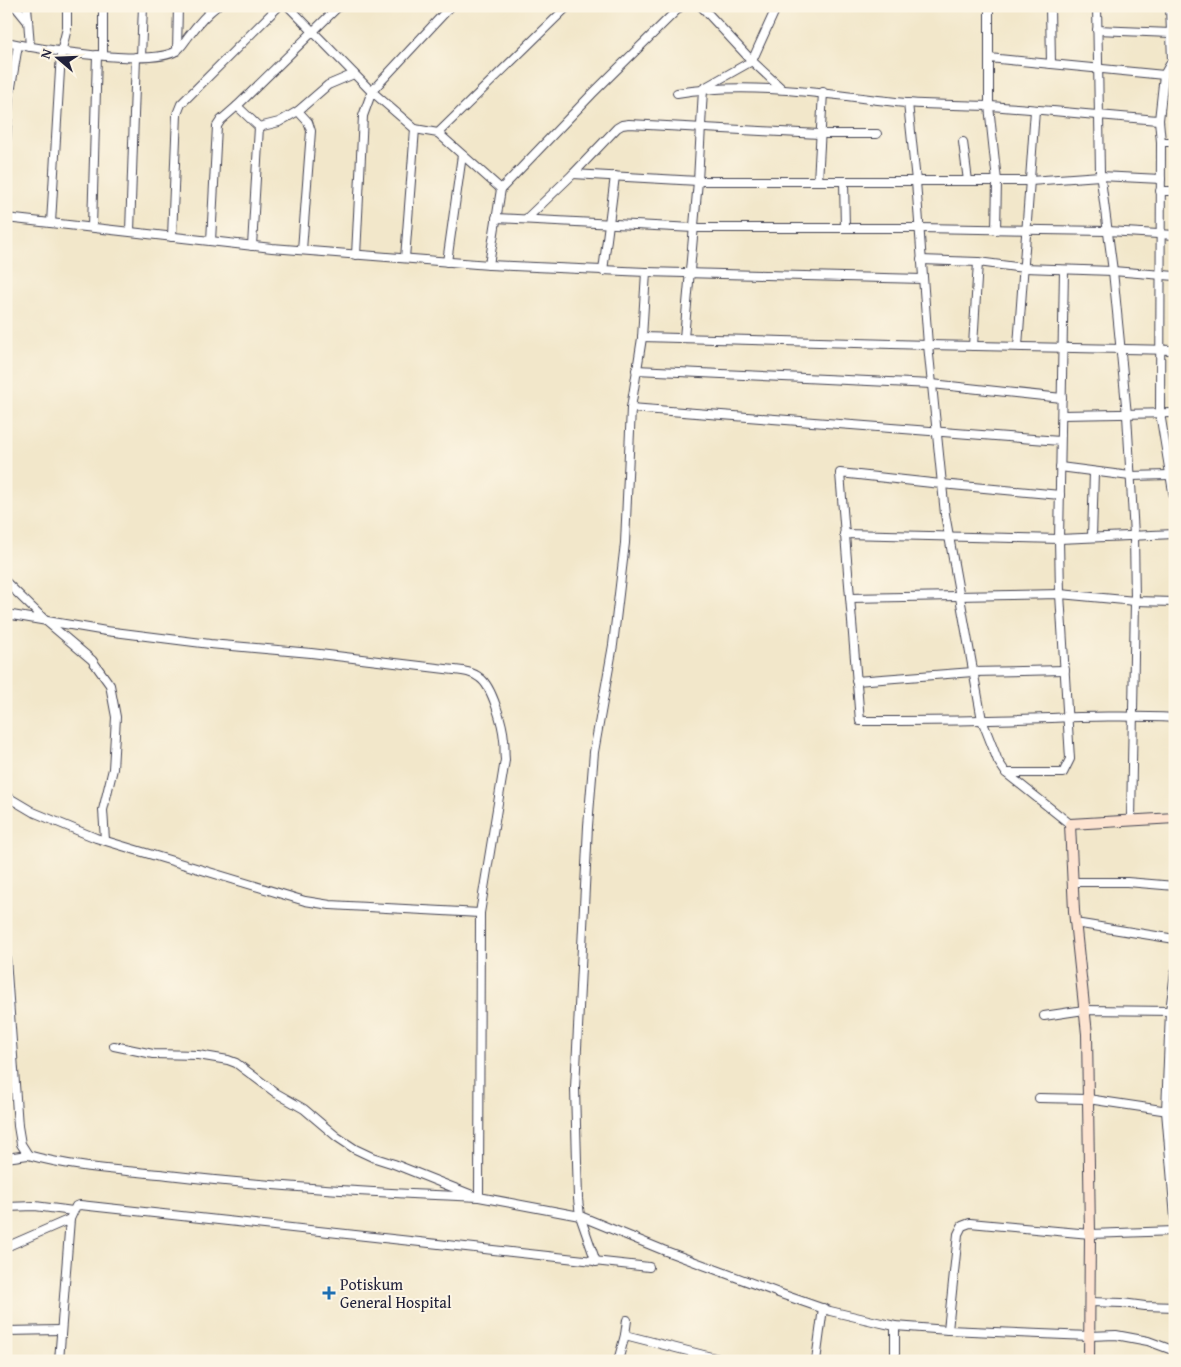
<svg xmlns="http://www.w3.org/2000/svg" width="1181" height="1367" font-family="'Gentium Book Plus',serif">
	<style>
		.lines { fill: none; stroke-linecap: round; stroke-linejoin: round }
		.street-casing { stroke: #414050; stroke-width: 10 }
		.secondary-casing { stroke: #414050; stroke-width: 12 }
		.street { stroke: #fff; stroke-width: 8 }
		.secondary { stroke: #fde4d1; stroke-width: 10 }
		.poi-dot { fill: #1f6fb2; stroke: #fcf5e5; stroke-width: 2 }
		.labels { text-anchor: middle; stroke-width: 4; stroke-linejoin: round; paint-order: stroke }
		.poi-label { font-size: 16px; fill: #22223b; stroke: #fcf5e5; text-anchor: start }
	</style>
	<rect width="100%" height="100%" fill="#fcf5e5"/>
	<filter id="ink" filterUnits="userSpaceOnUse"><feTurbulence type="fractalNoise" baseFrequency=".02" numOctaves="2"/><feDisplacementMap in="SourceGraphic" scale="10" xChannelSelector="R" yChannelSelector="G"/><feConvolveMatrix kernelMatrix="1 2 1 2 8 2 1 2 1" color-interpolation-filters="sRGB"/></filter>
	<filter id="wash" filterUnits="userSpaceOnUse"><feTurbulence type="fractalNoise" baseFrequency=".0096" numOctaves="4" result="noise"/><feDisplacementMap in="SourceGraphic" scale="20" xChannelSelector="R" yChannelSelector="G"/><feGaussianBlur stdDeviation="1.12" result="paint"/><feColorMatrix in="noise" values="0 0 0 0 0 0 0 0 0 0 0 0 0 0 0 0 0 1.4 0 .05"/><feComposite in="paint" operator="in"/></filter>
	<g filter="url(#wash)">
		<rect width="100%" height="100%" fill="#f2e7ca"/>
	</g>
	<g filter="url(#ink)">
		<g class="lines">
			<defs>
				<g id="street">
					<polyline points="15,6 28,22"/>
					<polyline points="27,6 30,47"/>
					<polyline points="288,6 369,89 415,129 438,133 501,189"/>
					<polyline points="701,6 752,61 704,88"/>
					<polyline points="777,6 752,61 782,89"/>
					<polyline points="989,6 989,106 997,181 996,230"/>
					<polyline points="1050,6 1051,64"/>
					<polyline points="1097,6 1100,172 1113,271 1127,415 1134,535 1135,601 1131,820"/>
					<polyline points="1170,6 1172,61 1175,61"/>
					<polyline points="1097,30 1171,33"/>
					<path d="M6,42C37,49 151,67 176,51C181,48 185,41 188,37C197,25 205,15 217,6"/>
					<polyline points="177,51 178,6"/>
					<polyline points="103,55 103,6"/>
					<polyline points="141,57 143,6"/>
					<polyline points="989,58 1164,75"/>
					<polyline points="1172,61 1164,75 1159,120 1161,142 1160,413 1175,504"/>
					<path d="M677,93C754,81 829,95 906,103C934,105 962,105 990,106C1046,110 1103,116 1159,120"/>
					<polyline points="237,106 259,127 252,246"/>
					<polyline points="259,127 279,122 298,111"/>
					<polyline points="438,133 568,6"/>
					<polyline points="6,142 9,99 18,45"/>
					<polyline points="963,142 968,181"/>
					<polyline points="1161,142 1175,142"/>
					<polyline points="573,174 698,181 1030,181 1100,176 1161,179"/>
					<polyline points="818,181 823,92"/>
					<polyline points="844,181 845,228"/>
					<polyline points="1160,191 1175,191"/>
					<polyline points="6,218 272,248 489,265 646,272 642,338 631,408 625,543 613,645 594,752 588,826 575,1088 578,1199 580,1216 596,1262"/>
					<polyline points="496,218 694,228 919,228 1108,231 1175,235"/>
					<polyline points="526,219 573,174 617,128 622,125 629,124 820,134 877,134"/>
					<polyline points="51,223 61,53 67,28 67,6"/>
					<polyline points="92,227 97,55"/>
					<polyline points="130,231 136,57"/>
					<polyline points="172,237 177,114 181,104 279,6"/>
					<polyline points="211,241 217,126 221,120 237,106 339,6"/>
					<polyline points="302,250 311,131 308,122 298,111 328,85 354,74"/>
					<polyline points="356,255 363,116 372,91 451,6"/>
					<polyline points="405,258 415,129"/>
					<polyline points="921,260 978,262 1024,268 1113,271 1175,276"/>
					<polyline points="447,262 462,155"/>
					<polyline points="489,265 501,189 592,94 681,6"/>
					<polyline points="603,271 615,176"/>
					<polyline points="646,272 923,279"/>
					<polyline points="642,337 928,345 916,181 908,103"/>
					<polyline points="684,338 698,181 703,89"/>
					<polyline points="973,346 978,262"/>
					<polyline points="1018,346 1035,110"/>
					<polyline points="636,370 932,384 1062,398"/>
					<polyline points="631,408 1060,441"/>
					<polyline points="1062,415 1175,413"/>
					<polyline points="1060,467 1130,476 1170,475"/>
					<path d="M1060,495L941,484L840,473L860,721C900,721 941,721 981,720C1046,719 1110,714 1175,718"/>
					<polyline points="844,534 1059,539 1175,534"/>
					<polyline points="1092,537 1094,472"/>
					<polyline points="6,582 46,621 92,660 110,685 116,717 113,769 103,810 105,840"/>
					<polyline points="850,598 1060,594 1135,601 1175,602"/>
					<path d="M6,614L106,631L210,644L311,653L454,670C463,671 473,672 480,678C492,686 503,725 504,740C505,746 504,753 505,760L480,913L479,1197L580,1216L663,1250L784,1295L830,1311L877,1322L895,1326L948,1330L1089,1336L1116,1335L1148,1341L1175,1351"/>
					<polyline points="856,681 973,672 1065,670"/>
					<polyline points="1006,773 1063,773 1070,759 1060,594 1059,539 1064,270"/>
					<polyline points="6,796 33,812 96,838 305,901 330,905 480,913"/>
					<polyline points="1070,824 1006,773 998,761 982,720 945,514 928,345 1175,350"/>
					<polyline points="1073,882 1127,882 1175,886"/>
					<polyline points="1075,923 1175,939"/>
					<path d="M6,958L18,1126L21,1144L28,1155C74,1168 121,1170 168,1175C271,1187 375,1193 479,1197"/>
					<polyline points="1175,972 1170,1011 1166,1111 1175,1218"/>
					<polyline points="1044,1016 1084,1010 1174,1011"/>
					<polyline points="114,1046 153,1054 198,1055 228,1060 236,1063 276,1093 304,1109 337,1137 355,1149 372,1157 394,1164 472,1195"/>
					<polyline points="1039,1098 1088,1099 1175,1112"/>
					<polyline points="6,1158 28,1155"/>
					<polyline points="6,1207 35,1206 73,1211"/>
					<polyline points="70,1219 76,1206 80,1205 649,1267"/>
					<polyline points="6,1247 70,1219 59,1361"/>
					<polyline points="1089,1302 1122,1303 1145,1306 1175,1307"/>
					<polyline points="948,1330 958,1234 962,1226 970,1223 1090,1234 1175,1231"/>
					<polyline points="6,1331 61,1330"/>
					<polyline points="625,1335 727,1361"/>
					<polyline points="618,1361 625,1335 627,1320"/>
					<polyline points="816,1361 823,1308"/>
					<polyline points="895,1361 895,1326"/>
				</g>
				<polyline id="secondary" points="1089,1361 1090,1234 1087,1034 1074,911 1070,824 1175,818"/>
			</defs>
			<!-- street casing -->
			<use href="#street" class="street-casing"/>
			<!-- secondary casing -->
			<use href="#secondary" class="secondary-casing"/>
			<!-- street -->
			<use href="#street" class="street"/>
			<!-- secondary -->
			<use href="#secondary" class="secondary"/>
		</g>
	</g>
	<!-- markers -->
	<path class="poi-dot" d="M326.5 1285.5h5v5h5v5h-5v5h-5v-5h-5v-5h5z"/>
	<g class="labels">
		<!-- poi labels -->
		<g class="poi-label">
			<text x="340" y="1290">Potiskum<tspan x="340" dy="18">General Hospital</tspan></text>
		</g>
	</g>
	<!-- margin -->
	<rect width="1181" height="1367" fill="none" stroke="#fcf5e5" stroke-width="25"/>
	<!-- north arrow -->
	<g transform="translate(58 58) rotate(289)" stroke="#fcf5e5" stroke-width="4" paint-order="stroke">
	<path d="M0-4L9 19L0 12L-9 19Z" fill="#22223b"/>
	<text y="-8" font-size="14" font-weight="bold" text-anchor="middle" fill="#22223b">N</text>
	</g>
</svg>
